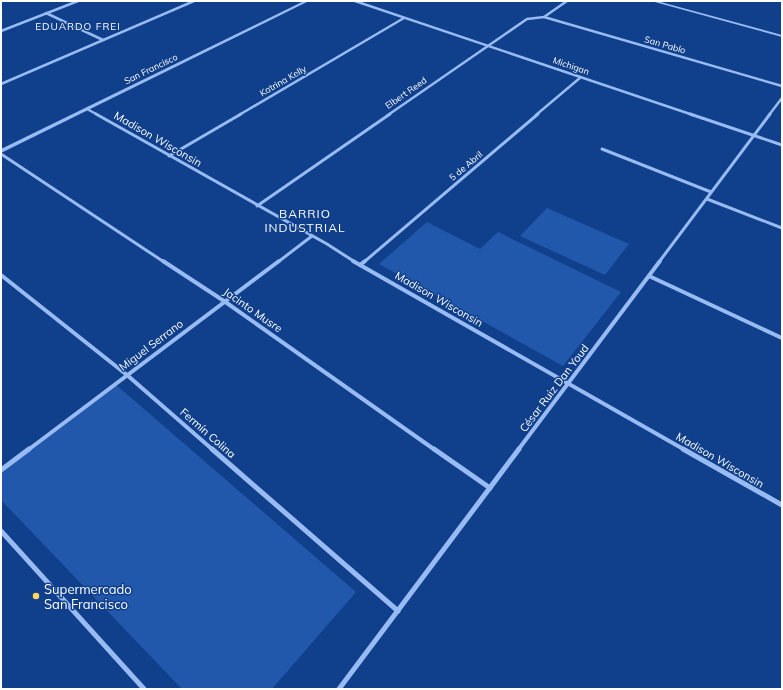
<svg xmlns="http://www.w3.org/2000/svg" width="783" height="690" font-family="Mulish,sans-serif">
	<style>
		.green { fill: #2258ab }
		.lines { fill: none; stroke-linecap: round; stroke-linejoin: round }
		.minor-far3 { stroke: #97bbf2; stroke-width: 2.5 }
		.minor-far2 { stroke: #97bbf2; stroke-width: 3 }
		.minor-far1 { stroke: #97bbf2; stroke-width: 4 }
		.minor { stroke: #97bbf2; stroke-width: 5 }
		.tertiary { fill: #97bbf2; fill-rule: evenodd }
		.poi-dot { fill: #ffd858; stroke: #103f8b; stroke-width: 1.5 }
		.labels { text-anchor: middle; stroke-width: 3; stroke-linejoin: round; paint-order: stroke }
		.far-street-label { font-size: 9px; fill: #fff; stroke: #103f8b }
		.far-neighbourhood-label { font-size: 10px; letter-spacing: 1px; fill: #fff; stroke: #103f8b }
		.street-label { font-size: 11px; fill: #fff; stroke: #103f8b }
		.neighbourhood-label { font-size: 12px; letter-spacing: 1px; fill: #fff; stroke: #103f8b }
		.near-poi-label { font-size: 13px; fill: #fff; stroke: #103f8b; text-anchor: start }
	</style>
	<rect width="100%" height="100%" fill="#103f8b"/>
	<!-- green -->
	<g class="green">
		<polygon points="547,208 629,244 605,275 520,236"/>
		<polygon points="427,222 480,249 498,232 621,292 563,366 379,264"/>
		<polygon points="114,383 356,592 272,689 182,689 1,500 1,470"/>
	</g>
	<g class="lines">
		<!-- minor-far3 -->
		<g class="minor-far3">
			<polyline points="355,1 693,115"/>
			<polyline points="46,13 103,40"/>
			<polyline points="544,17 782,86"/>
			<polyline points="1,31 78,1"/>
			<polyline points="1,84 194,1"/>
			<polyline points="87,109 98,115"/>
			<polyline points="239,115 404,18"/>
			<polyline points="388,115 527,19 544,17 567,1"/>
			<polyline points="536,115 581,77"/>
			<polyline points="769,115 782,98"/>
		</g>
		<!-- minor-far2 -->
		<g class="minor-far2">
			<polyline points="96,114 327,244 355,262"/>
			<polyline points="690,114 782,145"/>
			<polyline points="602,149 711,192"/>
			<polyline points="1,154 164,262"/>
			<polyline points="169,156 241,114"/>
			<polyline points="707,199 782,228"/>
			<polyline points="257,206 390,114"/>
			<polyline points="278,262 312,236"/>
			<polyline points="364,262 538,114"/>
			<polyline points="659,262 770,114"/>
		</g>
		<!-- minor-far1 -->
		<g class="minor-far1">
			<polyline points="163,261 224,301 435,450"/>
			<polyline points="353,261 685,450"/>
			<polyline points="360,265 365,261"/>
			<polyline points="1,275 127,375 213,450"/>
			<polyline points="649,276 782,338"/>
			<polyline points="28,450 279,261"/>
			<polyline points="518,450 660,261"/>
		</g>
		<!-- minor -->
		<g class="minor">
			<polyline points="212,449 398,611"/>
			<polyline points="434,449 490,488"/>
			<polyline points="683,449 782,505"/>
			<polyline points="1,470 29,449"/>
			<polyline points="1,531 144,689"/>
			<polyline points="339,689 519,449"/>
		</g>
		<!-- tertiary -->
		<g class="tertiary">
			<polygon points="304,1 309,1 1,153 1,149"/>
			<polygon points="651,1 657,1 782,35 782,37"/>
		</g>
	</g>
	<!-- markers -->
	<circle class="poi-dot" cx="36" cy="596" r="4"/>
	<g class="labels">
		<!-- far-street labels -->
		<g class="far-street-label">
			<text transform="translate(665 45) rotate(16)" y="3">San Pablo</text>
			<text transform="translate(571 66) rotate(19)" y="3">Michigan</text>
			<text transform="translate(151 69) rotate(-26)" y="3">San Francisco</text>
			<text transform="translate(283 81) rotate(-30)" y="3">Katrina Kelly</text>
			<text transform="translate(406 93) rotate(-35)" y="3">Elbert Reed</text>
			<text transform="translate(466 166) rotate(-40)" y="3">5 de Abril</text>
		</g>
		<!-- far-neighbourhood labels -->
		<g class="far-neighbourhood-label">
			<text x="78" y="30">EDUARDO FREI</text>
		</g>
		<!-- street labels -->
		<g class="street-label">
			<text transform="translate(158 139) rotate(30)" y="4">Madison Wisconsin</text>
			<text transform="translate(439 299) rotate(30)" y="4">Madison Wisconsin</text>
			<text transform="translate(253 310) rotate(35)" y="4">Jacinto Musre</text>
			<text transform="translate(151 345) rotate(-37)" y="4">Miguel Serrano</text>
			<text transform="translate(554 388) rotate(-53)" y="4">César Ruiz Dan Youd</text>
			<text transform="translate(208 433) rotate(41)" y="4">Fermín Colina</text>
			<text transform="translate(720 460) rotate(30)" y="4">Madison Wisconsin</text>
		</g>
		<!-- neighbourhood labels -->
		<g class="neighbourhood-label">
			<text x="305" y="218">BARRIO<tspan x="305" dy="14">INDUSTRIAL</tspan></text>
		</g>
		<!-- near-poi labels -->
		<g class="near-poi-label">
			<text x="44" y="594">Supermercado<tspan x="44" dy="15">San Francisco</tspan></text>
		</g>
	</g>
	<!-- border -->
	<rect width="783" height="690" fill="none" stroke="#ffffff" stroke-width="4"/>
</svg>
